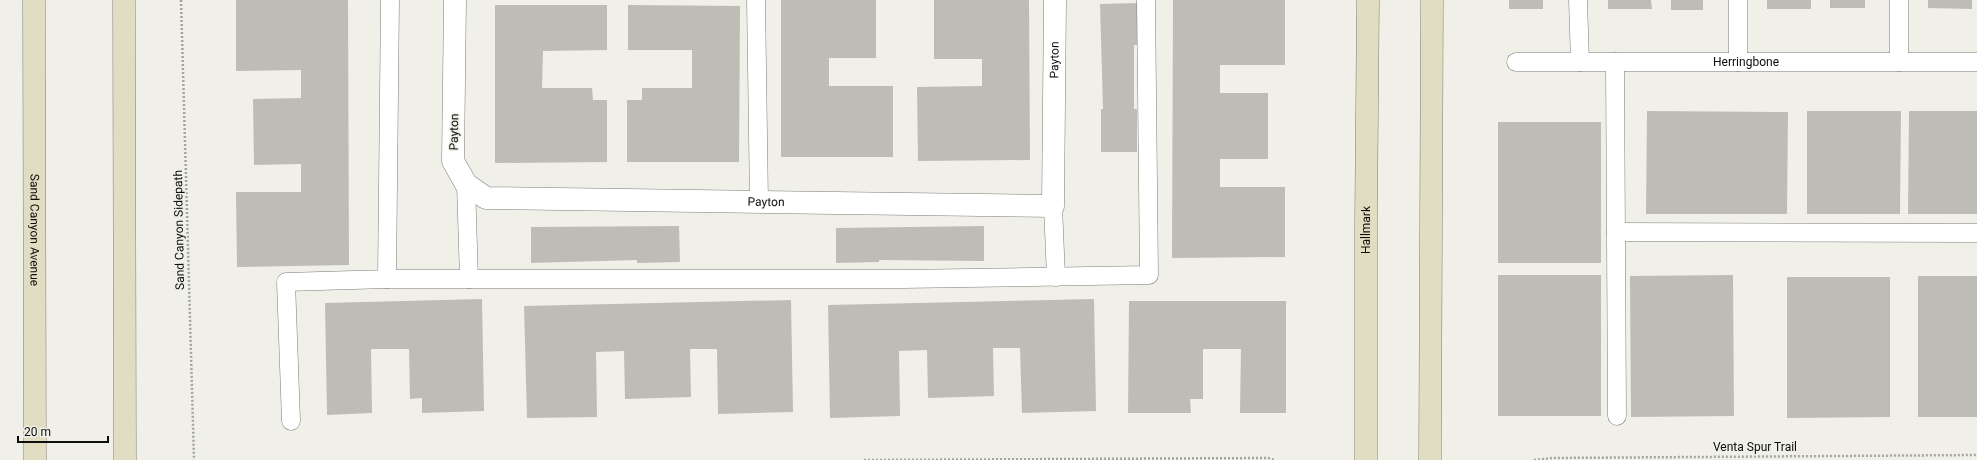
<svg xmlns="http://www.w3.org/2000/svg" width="1977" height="460" font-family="Roboto,sans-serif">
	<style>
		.building { fill: #bdbcb6 }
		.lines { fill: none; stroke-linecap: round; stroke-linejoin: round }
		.lane-casing { stroke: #7d7d77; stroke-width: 19 }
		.street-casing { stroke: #7d7d77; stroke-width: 23 }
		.secondary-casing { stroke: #7d7d77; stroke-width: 23 }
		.path { stroke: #a5a5a0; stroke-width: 2.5; stroke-dasharray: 2 2; stroke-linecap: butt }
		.lane { stroke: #fff; stroke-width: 18 }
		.street { stroke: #fff; stroke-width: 22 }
		.secondary { stroke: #e0ddc2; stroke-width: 22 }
		.labels { text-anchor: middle; stroke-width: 3; stroke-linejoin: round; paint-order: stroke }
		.street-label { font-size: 12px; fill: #0d0d0b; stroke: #f0f0e9 }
	</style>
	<rect width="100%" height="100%" fill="#f0f0e9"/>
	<!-- building -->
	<g class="building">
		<polygon points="236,0 348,0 349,265 237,267 236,192 301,192 301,164 254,165 253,99 301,98 301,70 236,71"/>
		<polygon points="781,0 876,0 876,58 829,58 829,86 893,86 893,157 781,157"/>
		<polygon points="934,0 1029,0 1030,160 918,161 917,87 982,86 982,59 934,59"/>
		<polygon points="1173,0 1285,0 1285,65 1220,65 1220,93 1268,93 1268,159 1220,159 1220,187 1285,187 1285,257 1172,258"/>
		<rect x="1509" y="0" width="34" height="9"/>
		<polygon points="1608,0 1651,0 1652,9 1608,9"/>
		<rect x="1671" y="0" width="32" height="10"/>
		<rect x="1767" y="0" width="44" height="9"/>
		<rect x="1830" y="0" width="35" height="8"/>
		<polygon points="1928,0 1972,0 1972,9 1928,8"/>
		<polygon points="1137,3 1137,45 1134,45 1134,109 1137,109 1137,152 1101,152 1101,109 1103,109 1100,4"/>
		<polygon points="495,5 607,5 607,50 543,51 542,88 592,88 593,100 607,100 607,162 495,163"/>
		<polygon points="628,5 740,6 739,162 627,162 627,100 642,100 642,88 692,88 692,50 628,50"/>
		<polygon points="1647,111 1788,112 1787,214 1646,214"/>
		<polygon points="1807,111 1901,111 1900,214 1807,214"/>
		<polygon points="1909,111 1977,111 1977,214 1908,214"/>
		<rect x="1498" y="122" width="103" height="141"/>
		<polygon points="679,226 680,262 637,263 637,260 531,263 531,227"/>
		<polygon points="984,226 984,261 879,260 879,262 836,263 836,228"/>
		<rect x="1498" y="275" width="103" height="141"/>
		<polygon points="1733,275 1734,416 1631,417 1630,276"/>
		<rect x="1918" y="276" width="59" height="141"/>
		<polygon points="1787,277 1890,277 1890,417 1787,418"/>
		<polygon points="482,299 484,411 422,413 422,398 410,399 409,349 371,349 372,413 327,415 325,303"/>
		<polygon points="1094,299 1096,411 1022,413 1020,348 993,348 994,396 928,398 927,350 899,351 900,416 830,418 828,305"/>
		<polygon points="791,300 793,412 718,414 717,349 690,349 691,397 625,399 624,351 596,352 597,417 527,418 524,306"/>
		<polygon points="1129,301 1286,301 1286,413 1240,413 1241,349 1203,349 1203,399 1190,399 1191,413 1128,413"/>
	</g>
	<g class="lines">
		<defs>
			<g id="lane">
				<polyline points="756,0 759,202"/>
				<polyline points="1578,0 1580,62"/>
				<path id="s1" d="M1516,62H1977"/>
				<polyline points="1615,62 1617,416"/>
				<polyline points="1738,62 1738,0"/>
				<polyline points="1899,62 1899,0"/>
				<polyline points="466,184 469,279 903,279 1149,275 1146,0"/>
				<polyline points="1053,206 1056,277"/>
				<polyline points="1616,232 1977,233"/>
				<polyline points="387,279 469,279"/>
				<polyline points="291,421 286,282 387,279 390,0"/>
			</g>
			<g id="street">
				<path id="s2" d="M455,0L453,161L466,184L486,198L1053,206L1055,0"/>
			</g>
			<g id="secondary">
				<path id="s3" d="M34,0L35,460"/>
				<polyline points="124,0 125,460"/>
				<path id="s4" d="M1366,460V222L1368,0"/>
				<polyline points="1430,460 1432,0"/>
			</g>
		</defs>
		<!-- lane casing -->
		<use href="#lane" class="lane-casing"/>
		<!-- street casing -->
		<use href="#street" class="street-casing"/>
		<!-- secondary casing -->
		<use href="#secondary" class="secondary-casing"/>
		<!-- path -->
		<g class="path">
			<polyline points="181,0 194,460"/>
			<polyline points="864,460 1268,458 1274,460"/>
			<polyline points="1534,460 1553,458 1977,455"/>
		</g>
		<!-- lane -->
		<use href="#lane" class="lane"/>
		<!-- street -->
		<use href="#street" class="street"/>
		<!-- secondary -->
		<use href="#secondary" class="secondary"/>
	</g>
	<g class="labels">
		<!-- street labels -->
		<g class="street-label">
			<text dy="4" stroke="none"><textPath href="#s2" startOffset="925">Payton</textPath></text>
			<text dy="4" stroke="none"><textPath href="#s1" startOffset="230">Herringbone</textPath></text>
			<text transform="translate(454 132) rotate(-89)" y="4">Payton</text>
			<text dy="4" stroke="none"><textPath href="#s2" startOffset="492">Payton</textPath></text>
			<text dy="4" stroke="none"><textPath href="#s3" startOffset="230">Sand Canyon Avenue</textPath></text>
			<text transform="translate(179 230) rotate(-91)" y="4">Sand Canyon Sidepath</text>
			<text dy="4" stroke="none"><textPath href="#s4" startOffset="230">Hallmark</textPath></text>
			<text x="1755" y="451">Venta Spur Trail</text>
		</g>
	</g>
	<!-- scale -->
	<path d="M18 436v6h90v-6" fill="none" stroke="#0d0d0b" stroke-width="2"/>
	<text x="24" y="436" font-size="12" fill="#0d0d0b" stroke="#f0f0e9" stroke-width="3" paint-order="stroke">20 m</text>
</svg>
